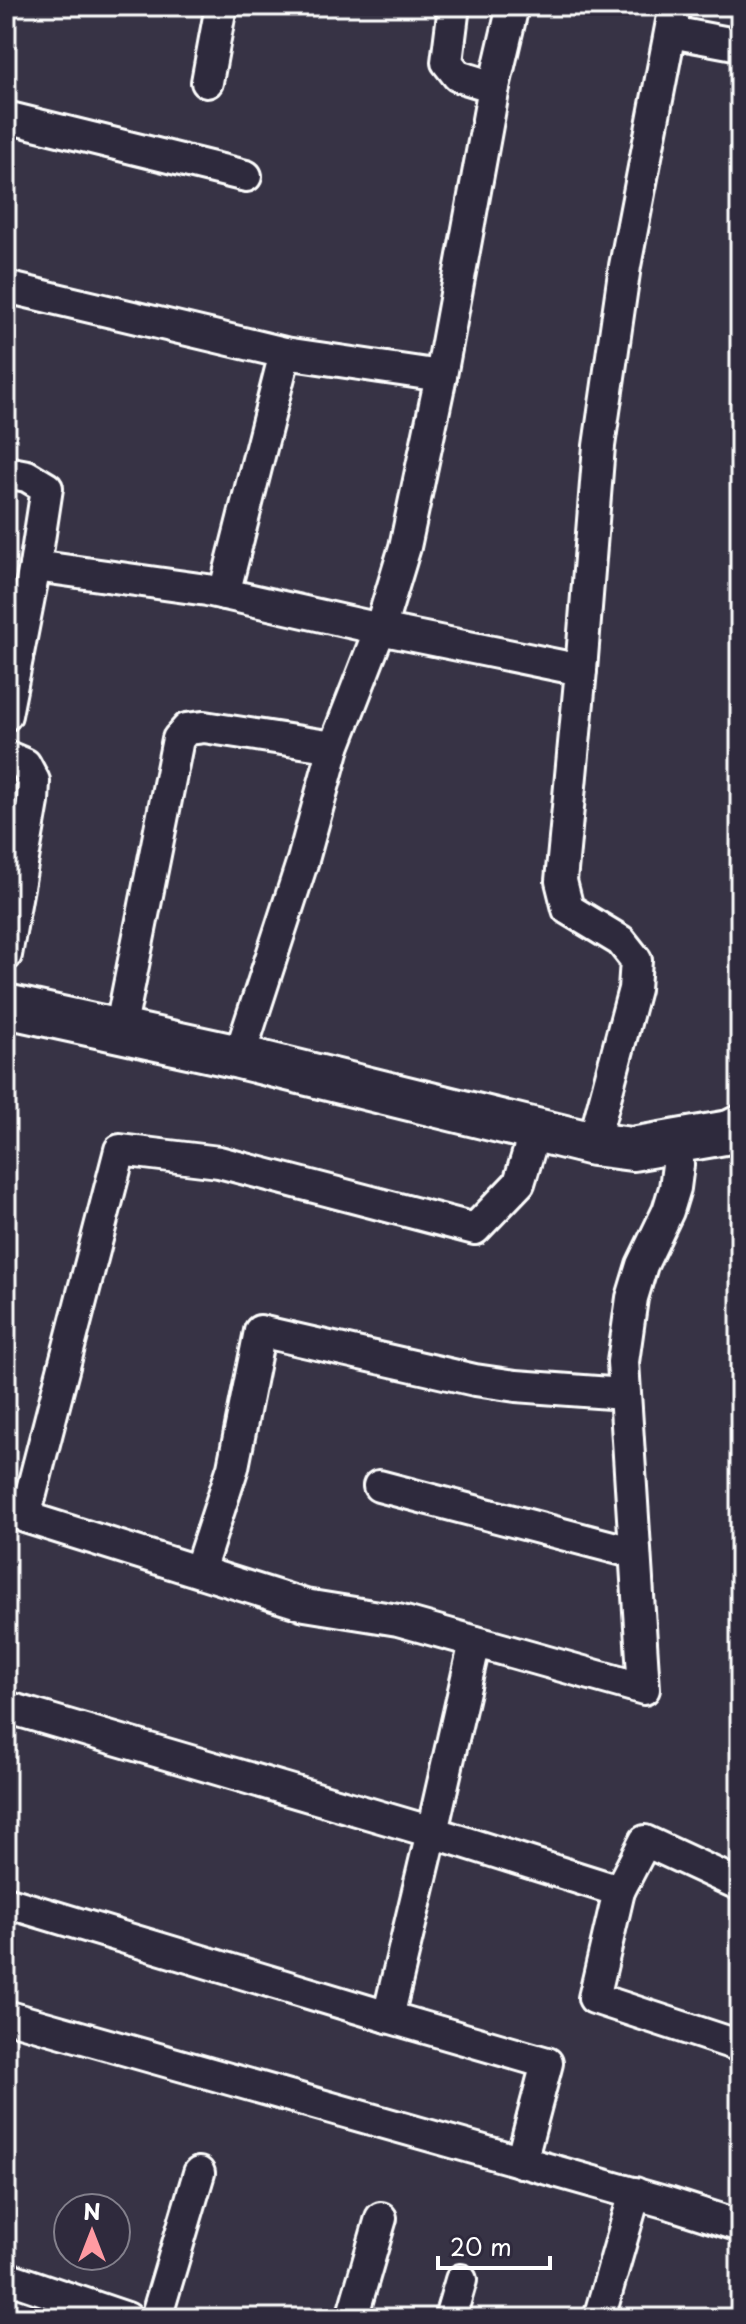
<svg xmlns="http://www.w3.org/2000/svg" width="746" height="2324" font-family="'Playpen Sans',sans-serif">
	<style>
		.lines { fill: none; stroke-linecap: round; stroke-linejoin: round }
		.street-casing { stroke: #fff; stroke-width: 36 }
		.secondary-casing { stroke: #fff; stroke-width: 48 }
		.street { stroke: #2f2a3d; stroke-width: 30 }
		.secondary { stroke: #2f2a3d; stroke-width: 42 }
	</style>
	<rect width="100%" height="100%" fill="#373345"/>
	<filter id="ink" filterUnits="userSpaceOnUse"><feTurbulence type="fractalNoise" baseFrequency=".0125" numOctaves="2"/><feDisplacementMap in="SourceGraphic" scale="16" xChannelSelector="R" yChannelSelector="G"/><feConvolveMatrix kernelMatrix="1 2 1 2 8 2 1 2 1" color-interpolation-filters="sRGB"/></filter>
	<g filter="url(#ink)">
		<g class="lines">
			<defs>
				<g id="street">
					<polyline points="454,6 447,62 458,76 494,87"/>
					<polyline points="671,32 740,45"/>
					<polyline points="207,82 221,6"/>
					<polyline points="6,117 246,176"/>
					<polyline points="6,287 285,353 224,594"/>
					<polyline points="285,353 441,376"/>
					<polyline points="6,472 27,476 47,488 35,566 207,590 380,629 581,670 561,881 568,909 621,941 636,960 634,989 593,1144"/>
					<polyline points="581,670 599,446 625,266 675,6"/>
					<polyline points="6,715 35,566"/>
					<polyline points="6,756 25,764 34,781 33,802 6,955"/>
					<polyline points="120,1031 178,739 187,729 204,727 334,747"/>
					<polyline points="239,1057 303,860 334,747 380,629 405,547 441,376 494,87 513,6"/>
					<polyline points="535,1131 519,1183 475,1229 219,1162 120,1150 25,1517 305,1605 398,1620 644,1689 623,1362 632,1298 642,1265 668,1211 675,1188 678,1165 676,1141"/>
					<polyline points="379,1486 635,1553"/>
					<polyline points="199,1571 233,1467 260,1331 475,1380 516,1386 624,1394"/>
					<polyline points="6,1707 432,1832 475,1642"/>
					<polyline points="619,1891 645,1841 740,1885"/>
					<polyline points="6,1902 388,2017"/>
					<polyline points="6,2016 668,2203 740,2226"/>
					<polyline points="521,2162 547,2063 388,2017 432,1832 619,1891 594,1998 740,2046"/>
					<polyline points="6,2277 127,2318"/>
					<polyline points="156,2318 199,2173"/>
					<polyline points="352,2318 381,2218"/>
					<polyline points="450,2318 461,2280"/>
					<polyline points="599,2318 635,2193"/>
				</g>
				<polyline id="secondary" points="6,1006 239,1057 593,1144 632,1149 730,1132 740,1127"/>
			</defs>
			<!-- street casing -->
			<use href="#street" class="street-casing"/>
			<!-- secondary casing -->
			<use href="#secondary" class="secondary-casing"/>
			<!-- street -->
			<use href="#street" class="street"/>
			<!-- secondary -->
			<use href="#secondary" class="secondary"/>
		</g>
	</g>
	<!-- margin -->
	<rect width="746" height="2324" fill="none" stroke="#2f2a3d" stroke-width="32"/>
	<rect x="16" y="16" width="714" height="2292" fill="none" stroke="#fff" stroke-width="3" filter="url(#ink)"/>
	<!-- north arrow -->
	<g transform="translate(92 2232)"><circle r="38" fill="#2f2a3d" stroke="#827f8b" stroke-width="2"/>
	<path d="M0-6L14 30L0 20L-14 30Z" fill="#ff9aa2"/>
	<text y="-12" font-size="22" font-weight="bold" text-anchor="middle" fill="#ffffff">N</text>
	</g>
	<!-- scale -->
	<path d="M438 2256v12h112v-12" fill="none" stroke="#ffffff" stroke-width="4"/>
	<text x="450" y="2256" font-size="24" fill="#ffffff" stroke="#2f2a3d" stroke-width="6" paint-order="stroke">20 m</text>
</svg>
